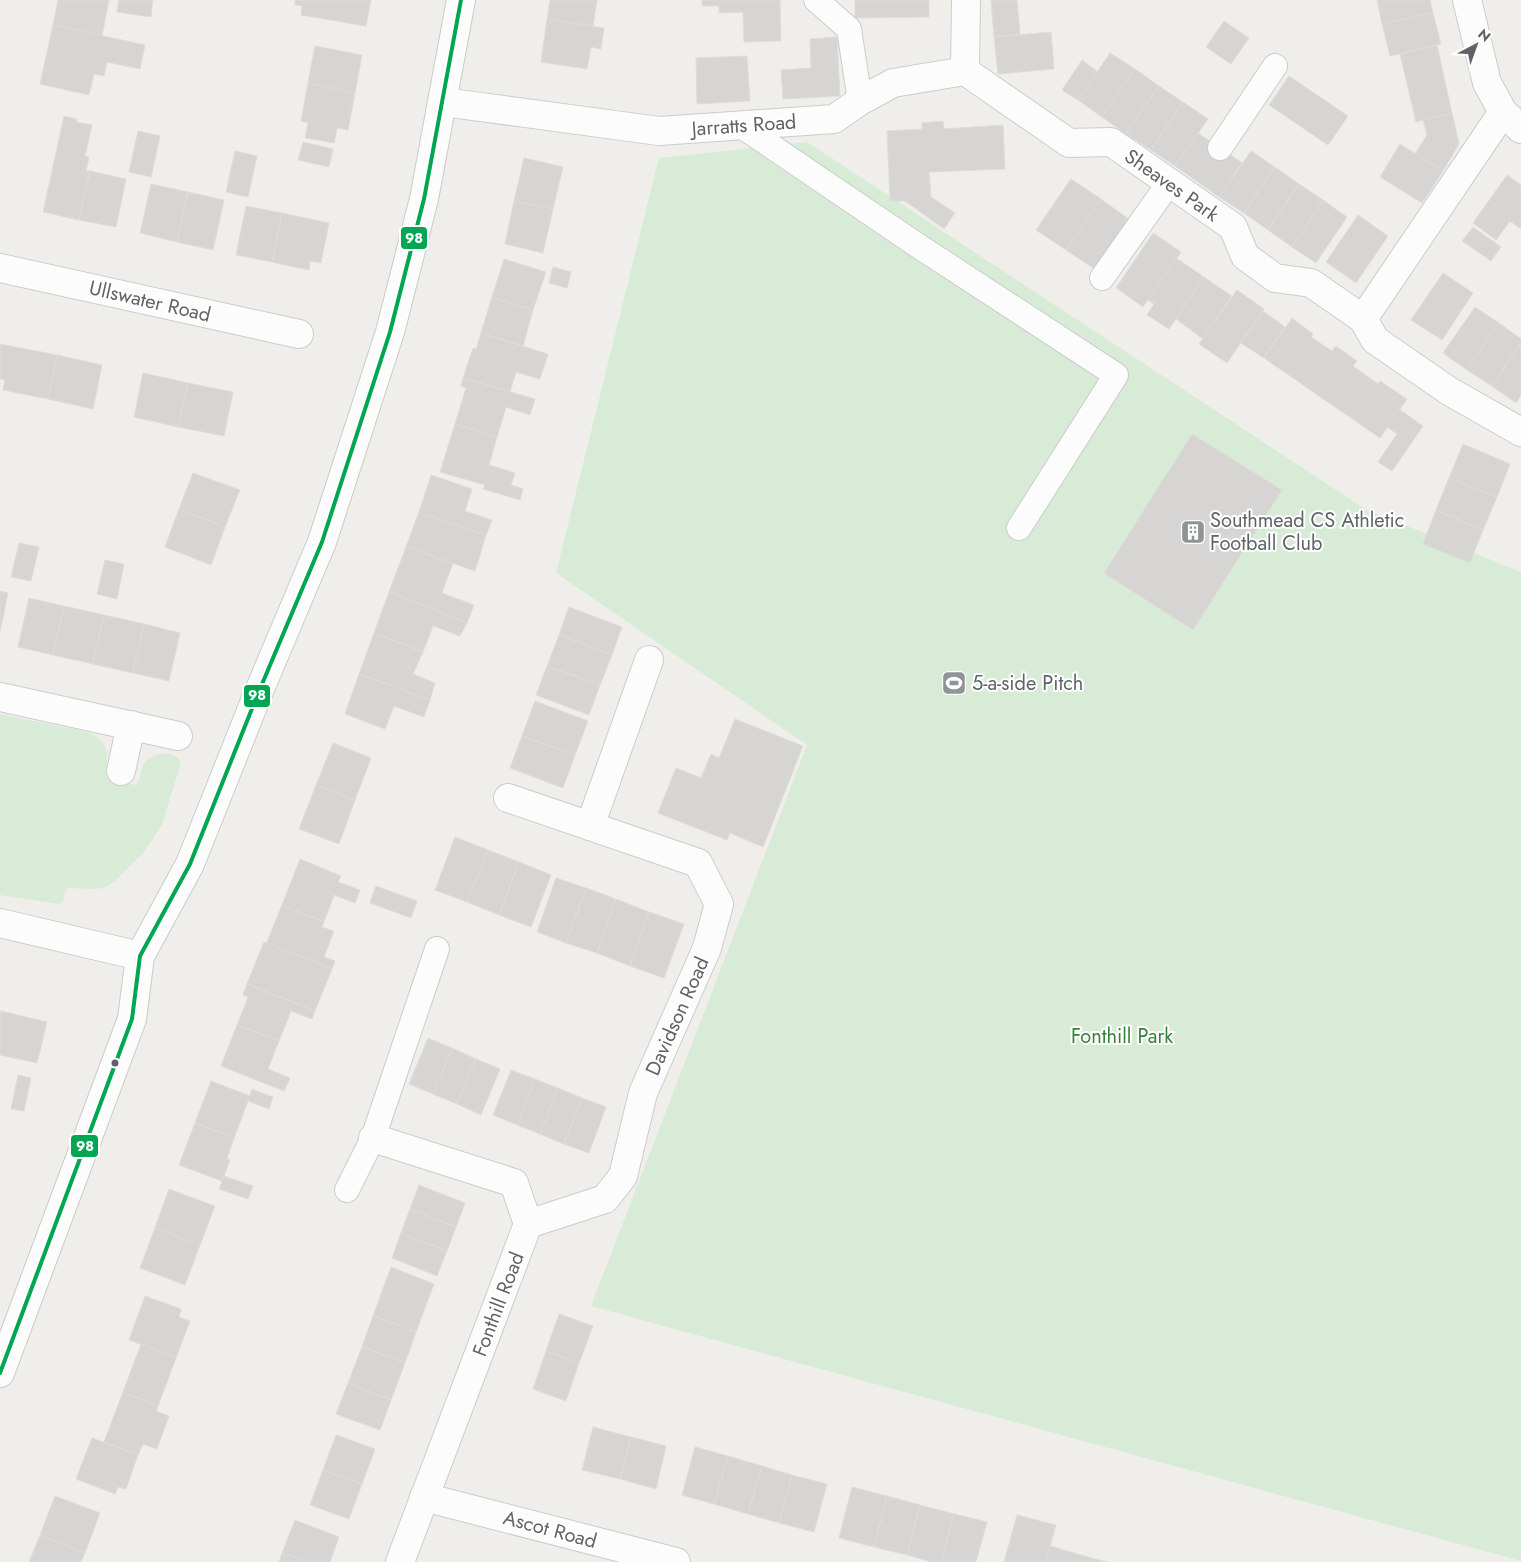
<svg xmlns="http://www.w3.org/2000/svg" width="1521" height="1562" font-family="Jost,sans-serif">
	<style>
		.green { fill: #d8ebd6 }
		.building { fill: #d6d5d3; stroke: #deddd9 }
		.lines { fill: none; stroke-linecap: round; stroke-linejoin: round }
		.lane-casing { stroke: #cbcccc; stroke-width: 26 }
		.street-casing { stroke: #cbcccc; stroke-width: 30 }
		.secondary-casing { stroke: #cacacb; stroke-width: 30 }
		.lane { stroke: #fdfcfc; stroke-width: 24 }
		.street { stroke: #fdfcfc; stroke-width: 28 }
		.secondary { stroke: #fdfcfc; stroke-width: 28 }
		.bus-1-casing { stroke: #fff; stroke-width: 8 }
		.bus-1 { stroke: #00a651; stroke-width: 4 }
		.bus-dot { fill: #5f6368; stroke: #fff; stroke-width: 2 }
		.labels { text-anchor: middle; stroke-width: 4; stroke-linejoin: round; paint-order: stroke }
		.street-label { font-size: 20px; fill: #5f6368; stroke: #fff }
		.poi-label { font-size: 20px; fill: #5f6368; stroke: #fff; text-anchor: start }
		.park-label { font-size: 20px; fill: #348238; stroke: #fff }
		.line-badge { stroke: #fff; stroke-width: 2 }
		.badge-label { font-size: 14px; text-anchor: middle; font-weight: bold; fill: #fff }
	</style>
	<rect width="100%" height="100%" fill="#efeeea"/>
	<!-- green -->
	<g class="green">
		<polygon points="807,142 1365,509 1521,572 1521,1561 591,1306 807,745 556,573 659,158"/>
		<path d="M0,714L87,732C120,745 99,768 110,780L136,785C142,778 139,769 145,762C153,753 176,749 181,763L162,824L153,839L142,854L115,881L104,888L94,889L68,888L64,894V900L59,904L0,895Z"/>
	</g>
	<!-- building -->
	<g class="building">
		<polygon points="58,0 109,0 102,36 53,25"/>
		<polygon points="119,0 153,0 151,17 117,12"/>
		<polygon points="295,0 371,0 366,26 301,15 302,6 295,5"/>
		<polygon points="550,0 597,0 593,26 547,19"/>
		<polygon points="702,0 780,0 781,41 744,42 743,12 719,13 719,6 702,6"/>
		<polygon points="855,0 929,0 929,17 855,18"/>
		<polygon points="991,0 1017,0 1020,35 994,37"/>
		<polygon points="1377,0 1430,0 1433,13 1382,24"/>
		<polygon points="1433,13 1441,44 1390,56 1382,24"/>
		<polygon points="547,19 604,28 601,49 591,47 587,69 541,62"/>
		<polygon points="1224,21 1249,38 1231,64 1206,47"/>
		<polygon points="53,25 145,45 140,69 107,62 104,76 94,74 89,95 40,84"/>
		<polygon points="1051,32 1054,69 998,74 994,37"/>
		<polygon points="837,37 840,96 783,99 781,70 811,68 810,39"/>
		<polygon points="1437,45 1452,113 1416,122 1400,54"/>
		<polygon points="315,46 362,55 355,93 308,83"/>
		<polygon points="1110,53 1135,69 1102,117 1078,100"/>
		<polygon points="747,56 750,101 697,104 696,58"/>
		<polygon points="1082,60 1098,72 1078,100 1062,90"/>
		<polygon points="1135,69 1159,86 1126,134 1102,117"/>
		<polygon points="1289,76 1348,116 1328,145 1269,105"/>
		<polygon points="308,83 355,93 348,130 337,128 334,143 305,138 308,123 301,121"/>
		<polygon points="1159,86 1183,102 1151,150 1126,134"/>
		<polygon points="1183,102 1208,119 1175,166 1151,150"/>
		<polygon points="1452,113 1459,144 1443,171 1415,154 1427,135 1423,120"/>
		<polygon points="64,116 77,119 76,122 92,125 85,156 89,157 86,171 90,171 79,220 43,212"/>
		<polygon points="943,121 944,129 1003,125 1005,169 929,172 931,197 955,213 944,229 905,201 890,201 887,131 922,129 922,123"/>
		<polygon points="138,131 160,136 151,177 129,172"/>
		<polygon points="1198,133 1242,163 1219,197 1175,166"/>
		<polygon points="303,142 333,149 329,167 298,160"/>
		<polygon points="1400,144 1443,171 1422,203 1380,177"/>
		<polygon points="235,151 257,156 248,197 226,192"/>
		<polygon points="1251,151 1275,167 1244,213 1219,197"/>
		<polygon points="524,158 563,167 553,209 514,201"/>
		<polygon points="1275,167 1299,184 1268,230 1244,213"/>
		<polygon points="90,171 126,179 116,227 79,220"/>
		<polygon points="1507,175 1521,185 1521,229 1510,221 1496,240 1473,223"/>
		<polygon points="1071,179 1101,199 1066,250 1036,230"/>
		<polygon points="151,184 188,192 177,242 140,233"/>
		<polygon points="1299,184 1323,200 1292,247 1268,230"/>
		<polygon points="188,192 224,200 213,250 177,242"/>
		<polygon points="1101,199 1130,220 1096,270 1066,250"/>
		<polygon points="1323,200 1347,217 1316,263 1292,247"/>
		<polygon points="514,201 553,209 543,253 505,244"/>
		<polygon points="246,206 282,213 272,262 236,255"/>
		<polygon points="282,213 329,223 321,263 310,261 309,270 272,262"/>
		<polygon points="1358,215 1388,236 1356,283 1326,262"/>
		<polygon points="1473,227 1501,247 1491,261 1462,241"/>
		<polygon points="1153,233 1181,252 1143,307 1116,288"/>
		<polygon points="1176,258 1204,277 1169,329 1147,315 1154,304 1148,300"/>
		<polygon points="504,259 546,272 533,310 492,297"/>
		<polygon points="553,267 571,272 567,288 549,283"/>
		<polygon points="1443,273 1473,293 1442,340 1411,320"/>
		<polygon points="1204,277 1232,296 1203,339 1176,319"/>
		<polygon points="1237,290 1264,309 1227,363 1199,344"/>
		<polygon points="492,297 533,310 523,346 481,333"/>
		<polygon points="1475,307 1499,323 1467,370 1443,353"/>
		<polygon points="1263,311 1285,327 1264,358 1241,343"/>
		<polygon points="1292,318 1313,334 1311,337 1332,351 1336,346 1357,361 1353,366 1378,384 1380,381 1407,399 1380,438 1264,358"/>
		<polygon points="1499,323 1521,339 1521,343 1492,386 1467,370"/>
		<polygon points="481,333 548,354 540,379 516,372 510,392 463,378 473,348 476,349"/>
		<polygon points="1521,343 1521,395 1516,403 1492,386"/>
		<polygon points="0,344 57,355 48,399 3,390 5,380 0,379"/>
		<polygon points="57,355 102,365 93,409 48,399"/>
		<polygon points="143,373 188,383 178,427 134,417"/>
		<polygon points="463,378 535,399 530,415 506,407 497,437 455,424 466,388 461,386"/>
		<polygon points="188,383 233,392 224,436 178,427"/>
		<polygon points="1399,409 1423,426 1392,471 1378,462 1397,434 1387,427"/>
		<polygon points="455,424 497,437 489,465 515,473 511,485 523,489 520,500 483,489 485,485 440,472"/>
		<polygon points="1192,434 1282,490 1193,630 1104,573"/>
		<polygon points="1463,444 1510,464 1497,497 1449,478"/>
		<polygon points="193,473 240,490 225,527 179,509"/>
		<polygon points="431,475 472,489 465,511 492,520 486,535 419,512"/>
		<polygon points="1449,478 1497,497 1483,530 1436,510"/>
		<polygon points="179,509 225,527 211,565 165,547"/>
		<polygon points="1436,510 1483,530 1470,563 1423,544"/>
		<polygon points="419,512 486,535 475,571 406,547"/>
		<polygon points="19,543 39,547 31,581 11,577"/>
		<polygon points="406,547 453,563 442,593 474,605 467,623 389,592"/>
		<polygon points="105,560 124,564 117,599 97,594"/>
		<polygon points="0,591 8,593 0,632"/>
		<polygon points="389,592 467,623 460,636 433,626 423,652 374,633"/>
		<polygon points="29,598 64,606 53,655 18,647"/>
		<polygon points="64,606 104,615 93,664 53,655"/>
		<polygon points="569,607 622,627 612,655 559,635"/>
		<polygon points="104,615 144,624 133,673 93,664"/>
		<polygon points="144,624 180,633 169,681 133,673"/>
		<polygon points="374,633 423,652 413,674 435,683 430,700 359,674"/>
		<polygon points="559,635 612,655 600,685 547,666"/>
		<polygon points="547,666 600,685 589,715 536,695"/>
		<polygon points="359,674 430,700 424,717 394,706 385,729 345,714"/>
		<polygon points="535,701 588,721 575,755 522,736"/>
		<polygon points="735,719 803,746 763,847 730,833 727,840 658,813 676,768 701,778 711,754 719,758"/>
		<polygon points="522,736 575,755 563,788 510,768"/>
		<polygon points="333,743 371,758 355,800 316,785"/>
		<polygon points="316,785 355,800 339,844 299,829"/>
		<polygon points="455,837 488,850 467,902 435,890"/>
		<polygon points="488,850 519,862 499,915 467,902"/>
		<polygon points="300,859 341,876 338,882 360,890 355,903 334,895 324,922 282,905"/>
		<polygon points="519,862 551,875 531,927 499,915"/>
		<polygon points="556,878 586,888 566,943 537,932"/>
		<polygon points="376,886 417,901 411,918 370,903"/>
		<polygon points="586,888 616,899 597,953 566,943"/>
		<polygon points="616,899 649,912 630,966 597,953"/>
		<polygon points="282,905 324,922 322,927 334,931 324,957 335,961 332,969 266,944"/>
		<polygon points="649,912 684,924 664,978 630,966"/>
		<polygon points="264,942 332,969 315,1011 247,984"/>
		<polygon points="247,984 315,1011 312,1019 291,1011 279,1041 237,1025 248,997 243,995"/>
		<polygon points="1,1011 47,1022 37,1063 0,1055 0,1016"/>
		<polygon points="237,1025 279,1041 268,1069 290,1078 284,1091 221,1066"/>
		<polygon points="428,1038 452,1048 433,1094 409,1084"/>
		<polygon points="452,1048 476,1059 457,1104 433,1094"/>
		<polygon points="476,1059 500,1069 481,1115 457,1104"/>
		<polygon points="511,1070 535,1079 517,1125 493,1115"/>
		<polygon points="18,1075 31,1078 24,1111 11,1109"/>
		<polygon points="535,1079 558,1088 540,1134 517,1125"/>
		<polygon points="211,1081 250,1096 234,1138 195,1123"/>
		<polygon points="558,1088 582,1098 564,1144 540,1134"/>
		<polygon points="252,1089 273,1097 269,1109 248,1101"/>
		<polygon points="582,1098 606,1107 589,1153 564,1144"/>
		<polygon points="195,1123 234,1138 227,1159 230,1160 222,1181 179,1165"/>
		<polygon points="224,1176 253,1186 248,1199 219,1189"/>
		<polygon points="419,1185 465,1203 456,1227 410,1209"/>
		<polygon points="169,1189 215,1206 200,1245 155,1228"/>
		<polygon points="410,1209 456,1227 447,1251 401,1233"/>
		<polygon points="155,1228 200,1245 185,1285 140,1268"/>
		<polygon points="401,1233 447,1251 437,1276 392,1258"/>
		<polygon points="391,1267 434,1284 416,1332 373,1316"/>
		<polygon points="145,1296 181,1309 179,1317 190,1321 176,1358 129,1340"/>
		<polygon points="559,1314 593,1326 579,1363 546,1351"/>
		<polygon points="373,1316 416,1332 405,1363 362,1347"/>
		<polygon points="141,1344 176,1358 158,1406 123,1392"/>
		<polygon points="362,1347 405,1363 391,1400 348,1383"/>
		<polygon points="546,1351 579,1363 566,1401 533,1389"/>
		<polygon points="348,1383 391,1400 380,1430 336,1414"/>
		<polygon points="123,1392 158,1406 156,1411 169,1416 157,1449 143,1444 138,1455 104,1442"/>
		<polygon points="593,1427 631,1437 620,1479 582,1470"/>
		<polygon points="336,1435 375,1449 362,1484 323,1470"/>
		<polygon points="631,1437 666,1446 656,1489 620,1479"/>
		<polygon points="92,1438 138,1455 126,1489 118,1487 115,1494 76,1479"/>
		<polygon points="695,1447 728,1456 714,1504 682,1495"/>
		<polygon points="728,1456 762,1466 748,1514 714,1504"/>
		<polygon points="762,1466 792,1475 779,1523 748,1514"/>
		<polygon points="323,1470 362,1484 349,1519 310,1505"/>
		<polygon points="792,1475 827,1484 814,1532 779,1523"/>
		<polygon points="852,1487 887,1496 874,1547 839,1538"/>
		<polygon points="55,1496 100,1513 85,1553 40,1535"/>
		<polygon points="887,1496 920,1505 907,1555 874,1547"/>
		<polygon points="920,1505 954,1514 941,1562 932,1562 907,1555"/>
		<polygon points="954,1514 987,1522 976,1562 941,1562"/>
		<polygon points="1017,1515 1056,1525 1046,1562 1004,1562"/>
		<polygon points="295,1520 339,1537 330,1562 308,1562 282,1553"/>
		<polygon points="40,1535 85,1553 81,1562 29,1562"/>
		<polygon points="1050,1546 1095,1559 1094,1562 1046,1562"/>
		<polygon points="282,1553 308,1562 279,1562"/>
		<polygon points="1095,1559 1108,1562 1094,1562"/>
	</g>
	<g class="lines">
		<defs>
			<g id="lane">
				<polyline points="816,0 849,29 860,101"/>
				<polyline points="740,125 917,245 1116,375 1019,528"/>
				<polyline points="1220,148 1275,66"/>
				<polyline points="1102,278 1169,183"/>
				<polyline points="347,1190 373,1138 437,949"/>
			</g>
			<g id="street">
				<polyline points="1467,0 1487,83 1503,112 1521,129"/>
				<polyline points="965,71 1069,143 1111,142 1233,227 1245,256 1275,278 1311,283 1363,319 1375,340 1449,391 1521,432"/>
				<polyline points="965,71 966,0"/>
				<polyline points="443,102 659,131 834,119 860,101 893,83 965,71"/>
				<polyline points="0,268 299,334"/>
				<polyline points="1363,319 1503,112"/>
				<polyline points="0,697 178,736"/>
				<polyline points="121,771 131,725"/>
				<polyline points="508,798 698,863 719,904 707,948 643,1093 623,1176 605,1199 528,1224"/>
				<polyline points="590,826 649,660"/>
				<polyline points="373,1138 514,1183 528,1224 400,1562"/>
				<polyline points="424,1497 676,1562"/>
			</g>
			<g id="secondary">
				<polyline points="0,923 140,956"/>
				<polyline points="0,1373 132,1019 140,956 190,864 257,696 322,542 390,332 424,199 461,0"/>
			</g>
		</defs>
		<!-- lane casing -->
		<use href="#lane" class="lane-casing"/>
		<!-- street casing -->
		<use href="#street" class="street-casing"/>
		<!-- secondary casing -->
		<use href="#secondary" class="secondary-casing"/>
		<!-- lane -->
		<use href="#lane" class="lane"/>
		<!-- street -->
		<use href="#street" class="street"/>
		<!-- secondary -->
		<use href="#secondary" class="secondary"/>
		<defs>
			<polyline id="bus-1" points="0,1373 132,1019 140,956 190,864 257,696 322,542 390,332 424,199 461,0"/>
		</defs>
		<!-- bus-1 casing -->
		<use href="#bus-1" class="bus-1-casing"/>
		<!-- bus-1 -->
		<use href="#bus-1" class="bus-1"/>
	</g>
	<!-- icons -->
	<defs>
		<symbol id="building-square" viewBox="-11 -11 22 22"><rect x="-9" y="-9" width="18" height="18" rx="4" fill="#919496" stroke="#fff"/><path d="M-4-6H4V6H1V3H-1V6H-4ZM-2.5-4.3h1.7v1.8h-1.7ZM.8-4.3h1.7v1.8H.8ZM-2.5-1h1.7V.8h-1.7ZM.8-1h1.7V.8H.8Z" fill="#fff"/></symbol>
		<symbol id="stadium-square" viewBox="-11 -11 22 22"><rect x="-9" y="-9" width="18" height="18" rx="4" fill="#919496" stroke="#fff"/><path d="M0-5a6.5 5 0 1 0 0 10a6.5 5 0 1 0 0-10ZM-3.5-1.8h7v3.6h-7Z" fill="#fff"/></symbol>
	</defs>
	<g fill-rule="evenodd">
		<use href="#building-square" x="1179" y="518" width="28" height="28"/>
		<use href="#stadium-square" x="940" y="669" width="28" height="28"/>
	</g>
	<!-- markers -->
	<circle class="bus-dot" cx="115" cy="1063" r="4.5"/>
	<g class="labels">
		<!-- street labels -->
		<g class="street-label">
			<text transform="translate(744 125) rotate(-4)" y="7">Jarratts Road</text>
			<text transform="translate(1172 185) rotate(35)" y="7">Sheaves Park</text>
			<text transform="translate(150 301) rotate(13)" y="7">Ullswater Road</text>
			<text transform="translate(677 1016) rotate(-66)" y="7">Davidson Road</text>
			<text transform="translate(498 1304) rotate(-69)" y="7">Fonthill Road</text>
			<text transform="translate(550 1529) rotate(15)" y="7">Ascot Road</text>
		</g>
		<!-- poi labels -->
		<g class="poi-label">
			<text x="1210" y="527">Southmead CS Athletic<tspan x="1210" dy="23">Football Club</tspan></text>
			<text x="972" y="690">5-a-side Pitch</text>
		</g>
		<!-- park labels -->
		<g class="park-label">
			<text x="1122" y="1043">Fonthill Park</text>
		</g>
	</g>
	<g class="line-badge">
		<rect x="400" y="226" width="28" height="24" rx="5" fill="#00a651"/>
		<rect x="243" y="684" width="28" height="24" rx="5" fill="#00a651"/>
		<rect x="70" y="1134" width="29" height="24" rx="5" fill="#00a651"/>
	</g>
	<g class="badge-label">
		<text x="414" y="243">98</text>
		<text x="257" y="700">98</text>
		<text x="85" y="1151">98</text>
	</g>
	<!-- north arrow -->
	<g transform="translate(1476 45) rotate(41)" stroke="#ffffff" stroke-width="4" paint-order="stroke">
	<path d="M0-4L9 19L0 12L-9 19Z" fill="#5f6368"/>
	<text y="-8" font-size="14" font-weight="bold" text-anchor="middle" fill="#5f6368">N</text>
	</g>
</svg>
